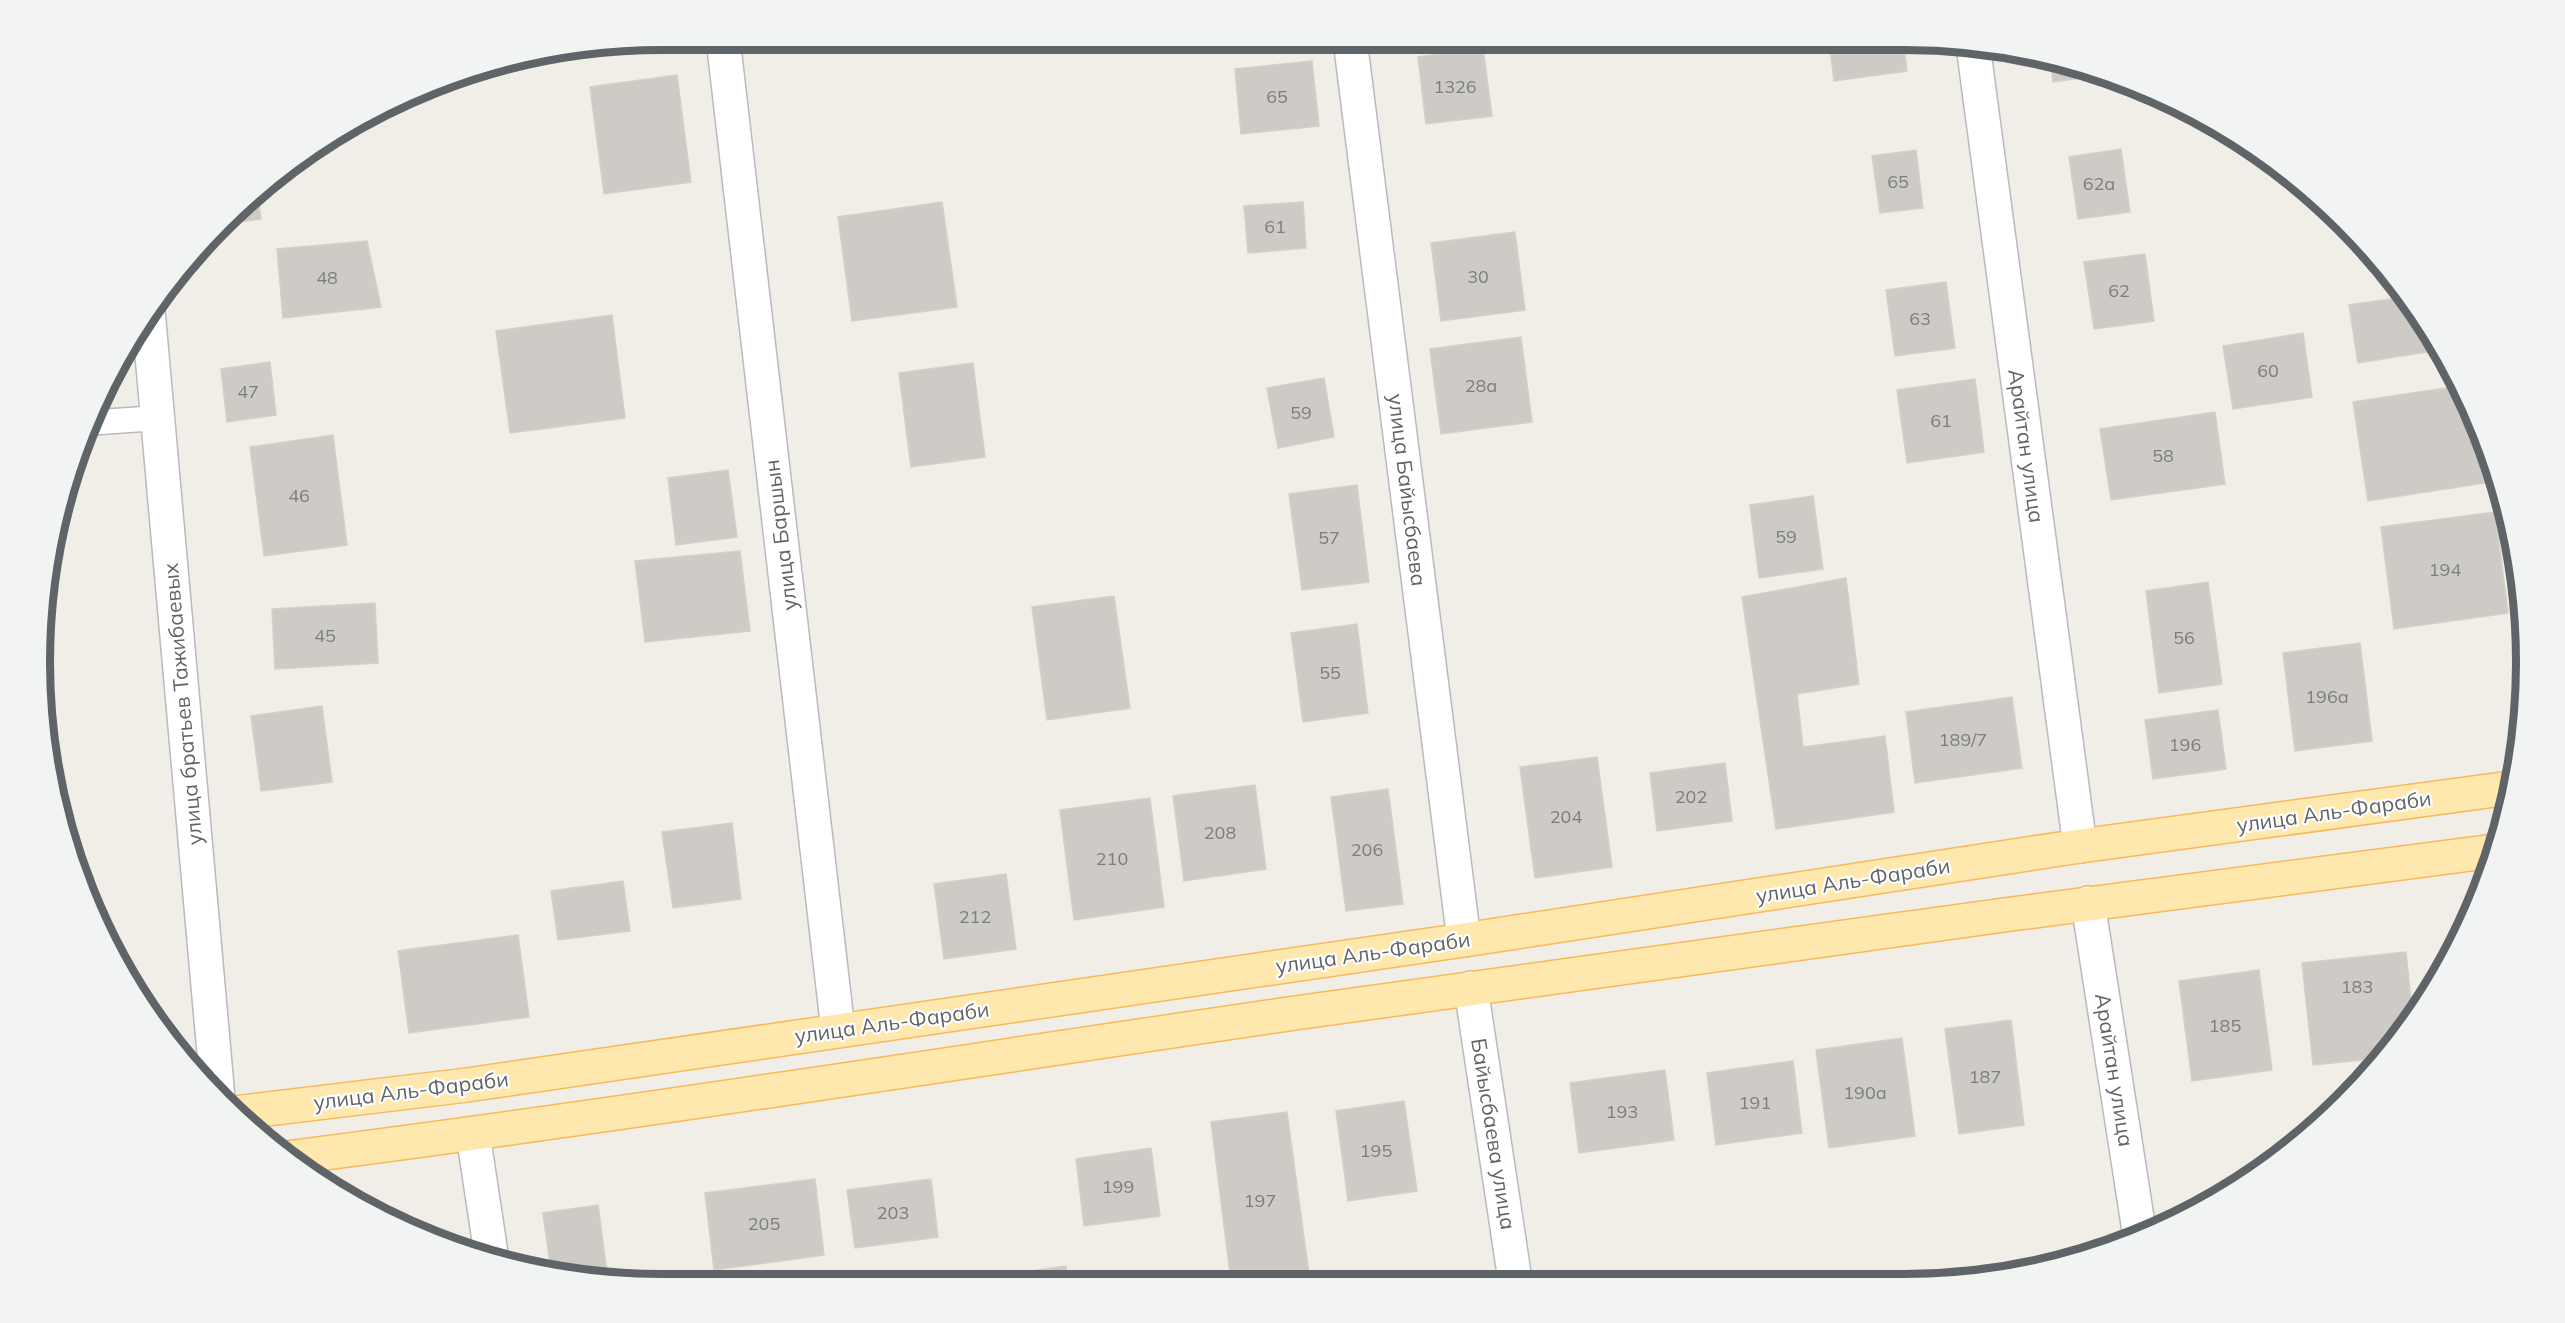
<svg xmlns="http://www.w3.org/2000/svg" width="2565" height="1323" font-family="Mulish,sans-serif">
	<style>
		.building { fill: #cecbc6; stroke: #d6cfc5; stroke-width: 1.5 }
		.lines { fill: none; stroke-linecap: round; stroke-linejoin: round }
		.service-casing { stroke: #b7babe; stroke-width: 27 }
		.minor-casing { stroke: #b7babe; stroke-width: 36 }
		.primary-casing { stroke: #f7b95a; stroke-width: 36 }
		.service { stroke: #fff; stroke-width: 24 }
		.minor { stroke: #fff; stroke-width: 33 }
		.primary { stroke: #ffe8ae; stroke-width: 33 }
		.labels { text-anchor: middle; stroke-width: 4.5; stroke-linejoin: round; paint-order: stroke }
		.number-label { font-size: 18px; fill: #7a7e80 }
		.street-label { font-size: 21px; fill: #5e6468; stroke: #fff }
		.rim { fill: none; stroke: #5e6468; stroke-width: 8 }
	</style>
	<rect width="100%" height="100%" fill="#f1eee7"/>
	<!-- building -->
	<g class="building">
		<polygon points="1829,40 1903,40 1907,71 1834,81"/>
		<polygon points="638,41 638,46 591,53 590,46"/>
		<polygon points="1483,48 1492,116 1426,124 1418,57"/>
		<polygon points="2050,58 2065,60 2104,75 2053,82"/>
		<polygon points="1312,61 1319,126 1241,134 1235,69"/>
		<polygon points="677,75 691,182 604,194 590,87"/>
		<polygon points="2121,149 2130,212 2078,219 2069,157"/>
		<polygon points="1916,150 1923,208 1880,213 1872,156"/>
		<polygon points="257,191 261,219 222,224"/>
		<polygon points="942,202 957,307 852,321 838,217"/>
		<polygon points="1303,202 1306,248 1248,253 1244,206"/>
		<polygon points="1515,232 1525,310 1441,321 1431,243"/>
		<polygon points="367,241 381,307 283,318 277,249"/>
		<polygon points="2145,254 2154,321 2094,329 2084,262"/>
		<polygon points="1946,282 1955,348 1895,356 1886,290"/>
		<polygon points="2404,297 2439,345 2440,350 2358,363 2349,305"/>
		<polygon points="612,315 625,418 510,433 496,331"/>
		<polygon points="2303,333 2312,397 2233,409 2223,346"/>
		<polygon points="1521,337 1532,422 1441,434 1430,349"/>
		<polygon points="270,362 276,415 227,422 221,369"/>
		<polygon points="973,363 985,457 911,467 899,373"/>
		<polygon points="1324,378 1334,437 1278,448 1267,388"/>
		<polygon points="1975,379 1984,452 1907,463 1897,390"/>
		<polygon points="2459,386 2493,462 2498,481 2368,501 2353,402"/>
		<polygon points="2215,412 2225,484 2111,500 2100,429"/>
		<polygon points="333,435 347,545 264,556 250,447"/>
		<polygon points="728,470 737,537 676,545 668,478"/>
		<polygon points="1357,485 1369,582 1302,590 1289,494"/>
		<polygon points="1813,496 1823,569 1759,578 1750,505"/>
		<polygon points="2495,512 2508,613 2394,629 2381,527"/>
		<polygon points="740,551 750,631 645,642 635,561"/>
		<polygon points="1846,578 1859,684 1797,694 1803,747 1885,736 1894,812 1776,829 1742,597"/>
		<polygon points="2208,582 2222,684 2159,693 2146,591"/>
		<polygon points="1114,596 1130,708 1047,720 1032,607"/>
		<polygon points="375,603 378,663 275,669 272,609"/>
		<polygon points="1357,624 1368,713 1303,722 1291,633"/>
		<polygon points="2360,643 2372,741 2295,751 2283,653"/>
		<polygon points="2012,697 2022,768 1915,783 1906,712"/>
		<polygon points="322,706 332,782 261,791 251,716"/>
		<polygon points="2218,710 2226,769 2153,779 2145,720"/>
		<polygon points="1597,757 1612,867 1535,878 1520,767"/>
		<polygon points="1725,763 1732,821 1657,831 1650,773"/>
		<polygon points="1255,785 1266,869 1184,881 1173,796"/>
		<polygon points="1388,789 1403,904 1346,911 1331,797"/>
		<polygon points="1150,798 1164,907 1074,920 1060,810"/>
		<polygon points="732,823 741,899 673,908 662,832"/>
		<polygon points="1006,874 1016,949 944,959 934,884"/>
		<polygon points="623,881 630,931 558,940 551,891"/>
		<polygon points="518,935 529,1017 409,1033 398,951"/>
		<polygon points="2406,952 2412,1011 2381,1058 2313,1065 2302,963"/>
		<polygon points="2259,970 2272,1070 2192,1081 2179,981"/>
		<polygon points="2011,1020 2024,1125 1959,1134 1945,1029"/>
		<polygon points="1902,1038 1915,1136 1829,1148 1816,1050"/>
		<polygon points="1793,1061 1802,1133 1716,1145 1707,1073"/>
		<polygon points="1665,1070 1674,1140 1579,1153 1570,1083"/>
		<polygon points="1404,1101 1417,1191 1348,1201 1336,1111"/>
		<polygon points="1287,1112 1310,1281 1231,1281 1211,1122"/>
		<polygon points="1151,1148 1160,1216 1084,1226 1076,1159"/>
		<polygon points="815,1179 824,1255 714,1270 705,1193"/>
		<polygon points="931,1179 938,1237 855,1248 847,1190"/>
		<polygon points="598,1205 608,1280 551,1271 543,1213"/>
		<polygon points="1066,1266 1068,1281 974,1282 973,1279"/>
	</g>
	<g class="lines">
		<defs>
			<polyline id="service" points="86,423 158,418"/>
			<g id="minor">
				<polyline points="723,39 838,1030"/>
				<polyline points="1350,40 1464,940"/>
				<polyline points="1973,45 2080,846"/>
				<polyline points="148,310 218,1098"/>
				<polyline points="2088,903 2140,1237"/>
				<polyline points="1471,988 1515,1280"/>
				<polyline points="473,1134 492,1260"/>
			</g>
			<g id="primary">
				<polyline points="234,1113 467,1085 1464,940 2080,846 2510,788"/>
				<path d="M286,1158C623,1115 959,1062 1295,1013C1694,956 2094,902 2494,851"/>
			</g>
		</defs>
		<!-- service casing -->
		<use href="#service" class="service-casing"/>
		<!-- minor casing -->
		<use href="#minor" class="minor-casing"/>
		<!-- primary casing -->
		<use href="#primary" class="primary-casing"/>
		<!-- service -->
		<use href="#service" class="service"/>
		<!-- minor -->
		<use href="#minor" class="minor"/>
		<!-- primary -->
		<use href="#primary" class="primary"/>
	</g>
	<g class="labels">
		<!-- number labels -->
		<g class="number-label">
			<text x="1455" y="93">1326</text>
			<text x="1277" y="103">65</text>
			<text x="1898" y="188">65</text>
			<text x="2099" y="190">62а</text>
			<text x="1275" y="233">61</text>
			<text x="1478" y="283">30</text>
			<text x="327" y="284">48</text>
			<text x="2119" y="297">62</text>
			<text x="1920" y="325">63</text>
			<text x="2268" y="377">60</text>
			<text x="1481" y="392">28а</text>
			<text x="248" y="398">47</text>
			<text x="1301" y="419">59</text>
			<text x="1941" y="427">61</text>
			<text x="2163" y="462">58</text>
			<text x="299" y="502">46</text>
			<text x="1786" y="543">59</text>
			<text x="1329" y="544">57</text>
			<text x="2445" y="576">194</text>
			<text x="325" y="642">45</text>
			<text x="2184" y="644">56</text>
			<text x="1330" y="679">55</text>
			<text x="2327" y="703">196а</text>
			<text x="1963" y="746">189/7</text>
			<text x="2185" y="751">196</text>
			<text x="1691" y="803">202</text>
			<text x="1566" y="823">204</text>
			<text x="1220" y="839">208</text>
			<text x="1367" y="856">206</text>
			<text x="1112" y="865">210</text>
			<text x="975" y="923">212</text>
			<text x="2357" y="993">183</text>
			<text x="2225" y="1032">185</text>
			<text x="1985" y="1083">187</text>
			<text x="1865" y="1099">190а</text>
			<text x="1755" y="1109">191</text>
			<text x="1622" y="1118">193</text>
			<text x="1376" y="1157">195</text>
			<text x="1118" y="1193">199</text>
			<text x="1260" y="1207">197</text>
			<text x="893" y="1219">203</text>
			<text x="764" y="1230">205</text>
		</g>
		<!-- street labels -->
		<g class="street-label">
			<text transform="translate(2026 446) rotate(82)" y="7">Арайтан улица</text>
			<text transform="translate(1407 490) rotate(83)" y="7">улица Байысбаева</text>
			<text transform="translate(781 535) rotate(-97)" y="7">улица Баршын</text>
			<text transform="translate(183 704) rotate(-95)" y="7">улица братьев Тажибаевых</text>
			<text transform="translate(2334 812) rotate(-8)" y="7">улица Аль-Фараби</text>
			<text transform="translate(1853 881) rotate(-9)" y="7">улица Аль-Фараби</text>
			<text transform="translate(1373 953) rotate(-8)" y="7">улица Аль-Фараби</text>
			<text transform="translate(892 1023) rotate(-8)" y="7">улица Аль-Фараби</text>
			<text transform="translate(2114 1070) rotate(81)" y="7">Арайтан улица</text>
			<text transform="translate(411 1091) rotate(-7)" y="7">улица Аль-Фараби</text>
			<text transform="translate(1493 1134) rotate(81)" y="7">Байысбаева улица</text>
		</g>
	</g>
	<!-- crop -->
	<path d="M0 0H2565V1323H0ZM662 50H1904A612 612 0 0 1 2516 662V662A612 612 0 0 1 1904 1274H662A612 612 0 0 1 50 662V662A612 612 0 0 1 662 50Z" fill="#f2f3f3" fill-rule="evenodd"/>
	<path class="rim" d="M662 50H1904A612 612 0 0 1 2516 662V662A612 612 0 0 1 1904 1274H662A612 612 0 0 1 50 662V662A612 612 0 0 1 662 50Z"/>
</svg>
